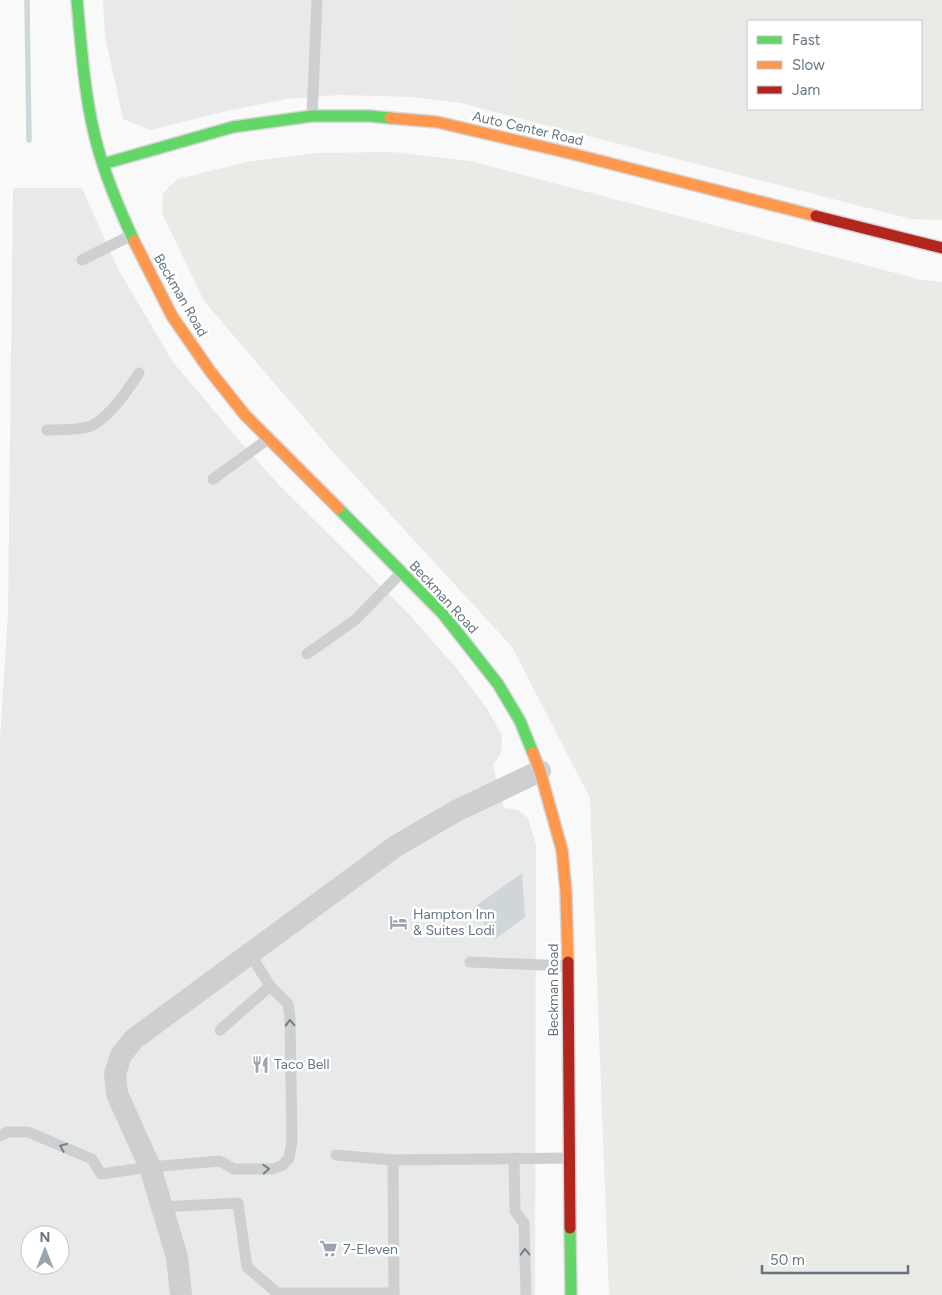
<svg xmlns="http://www.w3.org/2000/svg" width="942" height="1295" font-family="Figtree,sans-serif">
	<style>
		.built { fill: #e8e9e9; fill-rule: evenodd }
		.green { fill: #e8ebe6; fill-rule: evenodd }
		.water { fill: #ced6d9 }
		.lines { fill: none; stroke-linecap: round; stroke-linejoin: round }
		.stream { stroke: #ced6d9; stroke-width: 5.5 }
		.fast-casing { stroke: #d5d6d7; stroke-width: 14 }
		.slow-casing { stroke: #d5d6d7; stroke-width: 14 }
		.jam-casing { stroke: #d5d6d7; stroke-width: 14 }
		.lane { stroke: #cecfd0; stroke-width: 11 }
		.street { stroke: #cecfd0; stroke-width: 22 }
		.fast { stroke: #63d668; stroke-width: 11 }
		.slow { stroke: #ff974d; stroke-width: 11 }
		.jam { stroke: #b3261e; stroke-width: 11 }
		.oneway { stroke: #707f8b }
		.labels { text-anchor: middle; stroke-width: 5; stroke-linejoin: round; paint-order: stroke }
		.street-label { font-size: 14px; fill: #657683; stroke: #fff }
		.poi-label { font-size: 14px; fill: #657683; stroke: #fff; text-anchor: start }
	</style>
	<rect width="100%" height="100%" fill="#f9f9f9"/>
	<!-- built -->
	<g class="built">
		<polygon points="103,0 513,0 510,116 461,103 412,97 340,95 287,99 226,111 150,130 123,119 105,37"/>
		<path d="M13,188H82L118,269L173,362L237,438L280,486L408,613L458,670L488,710L502,736L501,753L493,765L504,808L518,810L528,818L536,845L535,1295H0V739L8,614ZM30,1235H60V1265H30Z"/>
	</g>
	<!-- green -->
	<g class="green">
		<path d="M513,0H942V220L911,219L510,116ZM748,21H921V109H748Z"/>
		<polygon points="392,152 470,161 918,279 942,282 942,1295 609,1295 590,798 512,647 333,452 204,301 162,213 163,193 177,179 247,162 317,153"/>
	</g>
	<!-- water -->
	<polygon class="water" points="522,873 525,917 495,939 473,908"/>
	<g class="lines">
		<!-- stream -->
		<polyline class="stream" points="27,0 29,140"/>
		<defs>
			<g id="fast">
				<path d="M77,0C81,44 84,90 94,133C103,171 118,206 134,241"/>
				<polyline points="103,164 233,127 312,116 369,116 390,118"/>
				<polyline points="338,508 443,614 498,684 520,721 533,753"/>
				<polyline points="570,1228 571,1295"/>
			</g>
			<g id="slow">
				<polyline points="390,118 437,122 569,153 816,216"/>
				<polyline points="134,241 172,316 210,371 245,415 338,508"/>
				<polyline points="533,753 540,771 562,850 566,892 568,962"/>
			</g>
			<g id="jam">
				<polyline points="816,216 942,248"/>
				<polyline points="568,962 570,1228"/>
			</g>
		</defs>
		<!-- fast casing -->
		<use href="#fast" class="fast-casing"/>
		<!-- slow casing -->
		<use href="#slow" class="slow-casing"/>
		<!-- jam casing -->
		<use href="#jam" class="jam-casing"/>
		<!-- lane -->
		<g class="lane">
			<polyline points="312,116 317,0"/>
			<polyline points="82,260 132,235"/>
			<path d="M47,430C61,429 79,431 91,426C109,418 128,390 139,373"/>
			<polyline points="213,479 268,439"/>
			<polyline points="307,654 355,620 402,572"/>
			<polyline points="470,962 568,966"/>
			<polyline points="220,1030 270,986"/>
			<polyline points="0,1136 7,1132 28,1132 92,1159 101,1174 150,1167 220,1161 234,1169 273,1169 283,1165 289,1158 292,1142 290,1017 288,1004 270,986 250,954"/>
			<polyline points="336,1155 393,1160 569,1158"/>
			<polyline points="514,1158 515,1211 524,1223 526,1295"/>
			<polyline points="393,1160 394,1295"/>
			<polyline points="162,1207 238,1203 247,1267 277,1293 394,1293"/>
		</g>
		<!-- street -->
		<polyline class="street" points="181,1295 177,1257 150,1167 117,1094 115,1074 121,1055 134,1039 396,846 456,811 540,771"/>
		<!-- fast -->
		<use href="#fast" class="fast"/>
		<!-- slow -->
		<use href="#slow" class="slow"/>
		<!-- jam -->
		<use href="#jam" class="jam"/>
	</g>
	<!-- one-way arrows -->
	<defs><path id="oneway-chevron" d="M-2-3.5L2.5 0L-2 3.5" fill="none" stroke-width="1.6" stroke-linecap="round" stroke-linejoin="round" transform="scale(1.25)"/></defs>
	<g class="oneway">
		<use href="#oneway-chevron" transform="translate(290 1023) rotate(-92)"/>
		<use href="#oneway-chevron" transform="translate(63 1147) rotate(-158)"/>
		<use href="#oneway-chevron" transform="translate(266 1169) rotate(-3)"/>
		<use href="#oneway-chevron" transform="translate(525 1252) rotate(-91)"/>
	</g>
	<!-- icons -->
	<defs>
		<symbol id="hotel-bare" viewBox="-9 -9 18 18"><path d="M-6-4.5h1.5V1H6V5H4.5V3h-9V5H-6ZM-4 0a1.8 1.8 0 1 1 3.6 0ZM.5 0V-2.5h3Q6-2.5 6 0Z" fill="#99a4ac" stroke="#fff" stroke-width="2.5" paint-order="stroke"/></symbol>
		<symbol id="restaurant-bare" viewBox="-9 -9 18 18"><path d="M-5-6h1v4h1v-4h1v4h1v-4h1v5L-1.5 .5V6h-2V.5L-5-1ZM5-6V6H3V1.5H1.5Q1.5-4 5-6Z" fill="#99a4ac" stroke="#fff" stroke-width="2.5" paint-order="stroke"/></symbol>
		<symbol id="supermarket-bare" viewBox="-9 -9 18 18"><path d="M-6-5.5h2.5l.6 2H6L4.5 2H-2.5L-4.4-4H-6ZM-1.5 3.2a1.3 1.3 0 1 0 .1 0ZM3 3.2a1.3 1.3 0 1 0 .1 0Z" fill="#99a4ac" stroke="#fff" stroke-width="2.5" paint-order="stroke"/></symbol>
	</defs>
	<g fill-rule="evenodd">
		<use href="#hotel-bare" x="386" y="910" width="25" height="25"/>
		<use href="#restaurant-bare" x="248" y="1052" width="25" height="25"/>
		<use href="#supermarket-bare" x="316" y="1236" width="25" height="25"/>
	</g>
	<g class="labels">
		<!-- street labels -->
		<g class="street-label">
			<text transform="translate(528 128) rotate(13)" y="5">Auto Center Road</text>
			<text transform="translate(181 295) rotate(60)" y="5">Beckman Road</text>
			<text transform="translate(444 597) rotate(47)" y="5">Beckman Road</text>
			<text transform="translate(553 990) rotate(-90)" y="5">Beckman Road</text>
		</g>
		<!-- poi labels -->
		<g class="poi-label">
			<text x="413" y="919">Hampton Inn<tspan x="413" dy="16">&amp; Suites Lodi</tspan></text>
			<text x="274" y="1069">Taco Bell</text>
			<text x="343" y="1254">7-Eleven</text>
		</g>
	</g>
	<!-- legend -->
	<rect x="747" y="20" width="175" height="90" fill="#ffffff" stroke="#c1c8cd"/>
	<rect x="757" y="36" width="25" height="8" fill="#63d668" stroke="#c1c8cd"/>
	<text x="792" y="45" font-size="15" fill="#657683">Fast</text>
	<rect x="757" y="61" width="25" height="8" fill="#ff974d" stroke="#c1c8cd"/>
	<text x="792" y="70" font-size="15" fill="#657683">Slow</text>
	<rect x="757" y="86" width="25" height="8" fill="#b3261e" stroke="#c1c8cd"/>
	<text x="792" y="95" font-size="15" fill="#657683">Jam</text>
	<!-- north arrow -->
	<g transform="translate(45 1250)"><circle r="24" fill="#ffffff" stroke="#c1c8cd"/>
	<path d="M0-4L9 19L0 12L-9 19Z" fill="#99a4ac"/>
	<text y="-8" font-size="14" font-weight="bold" text-anchor="middle" fill="#657683">N</text>
	</g>
	<!-- scale -->
	<path d="M762 1265v8h146v-8" fill="none" stroke="#657683" stroke-width="2.5"/>
	<text x="770" y="1265" font-size="15" fill="#657683" stroke="#ffffff" stroke-width="4" paint-order="stroke">50 m</text>
</svg>
